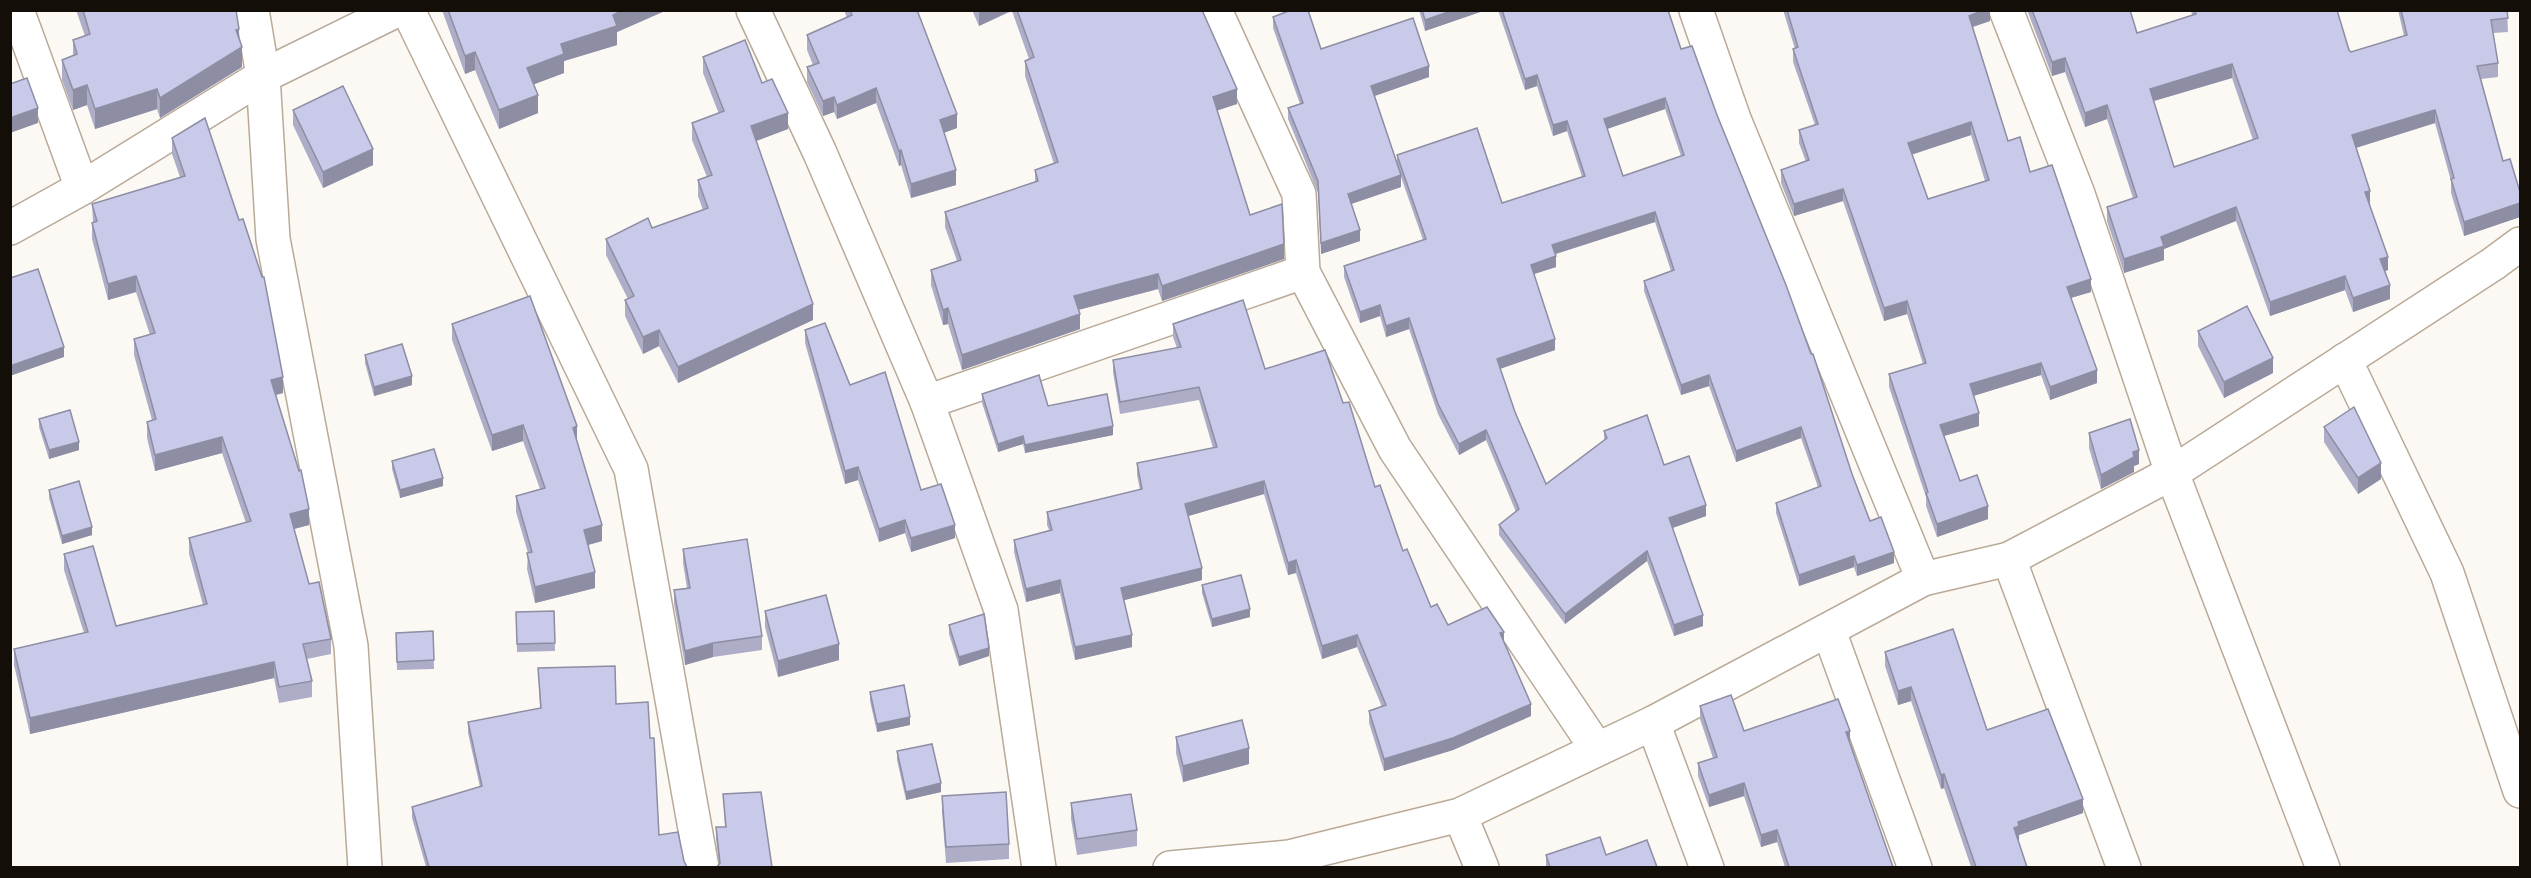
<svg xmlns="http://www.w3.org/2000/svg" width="2531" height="878" font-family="Raleway,sans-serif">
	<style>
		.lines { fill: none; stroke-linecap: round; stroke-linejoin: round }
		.minor-casing { stroke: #b9aa98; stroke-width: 36 }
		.minor { stroke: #fff; stroke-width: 33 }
		.wall { fill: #adadc8; fill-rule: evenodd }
		.shaded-wall { fill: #8d8da3 }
		.building { fill: #c9c9e9; stroke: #8d8da3; stroke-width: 1.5; fill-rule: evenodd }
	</style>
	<rect width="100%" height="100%" fill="#fcf9f5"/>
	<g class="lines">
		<defs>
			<g id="minor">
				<polyline points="17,10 82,188"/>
				<polyline points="252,10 263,76 273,239 351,646 365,868"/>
				<polyline points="408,10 631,469 702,868"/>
				<polyline points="753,10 820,153 927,402 1001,610 1039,868"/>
				<polyline points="1215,10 1299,194 1303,272 1395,449 1597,749"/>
				<polyline points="1696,10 1734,119 1923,579"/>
				<polyline points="2006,10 2078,194 2172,473 2323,868"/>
				<polyline points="10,228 82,188 263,76 397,10"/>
				<polyline points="2345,360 2447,573 2520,791"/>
				<polyline points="927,402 1303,272"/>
				<polyline points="2009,559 2124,868"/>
				<polyline points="1829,631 1915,868"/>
				<polyline points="1653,723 1707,868"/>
				<polyline points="1460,815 1482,868"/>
				<polyline points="1170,868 1289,857 1460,815 1653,723 1923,579 2009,559 2172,473 2493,264 2520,244"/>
			</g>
		</defs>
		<!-- minor casing -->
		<use href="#minor" class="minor-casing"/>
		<!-- minor -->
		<use href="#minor" class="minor"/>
	</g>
	<!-- wall -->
	<g class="wall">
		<polygon points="76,10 236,10 242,67 160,118 157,109 95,129 87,105 73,110 62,80 62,60 73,56 73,40 85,36"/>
		<polygon points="442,10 667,10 617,32 617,45 564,61 564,73 534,84 538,113 499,129 475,70 465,74"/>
		<polygon points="844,10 917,10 957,128 944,133 956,185 911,198 901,165 899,166 876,103 837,119 834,112 823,116 807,82 807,67 813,65 807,50 807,35 847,18"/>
		<polygon points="972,10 1202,10 1237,104 1217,110 1250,215 1284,259 1162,301 1158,289 1078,310 1080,329 962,370 948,324 943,325 931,285 931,270 957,261 945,227 945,212 1035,182 1035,170 1054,164 1025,76 1025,61 1029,59 1012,11 979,26"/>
		<polygon points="1419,10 1486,10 1425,31"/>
		<path d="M1498,10H1668L1681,49L1717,115L1870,521L1894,563L1857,576L1854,567L1799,586L1776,513V503L1818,487L1801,438L1736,462L1709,386L1681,395L1644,291V281L1671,271L1655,222L1556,254V267L1534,274L1555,350L1500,368L1515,412L1546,484L1604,440V431L1664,465L1706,516L1673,528L1703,626L1674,636L1647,561L1565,624L1499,535V525L1516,512L1486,440L1459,455L1438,414L1409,329L1386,337L1380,316L1360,323L1344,277V266L1423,240L1401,177V187L1351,204L1360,241L1321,254L1318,193L1288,119V108L1300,104L1273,28V17L1321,49L1429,77L1375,96L1397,163V155L1502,203L1582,177L1567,131L1553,136L1537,86L1525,90ZM1665,109L1681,156L1623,176L1607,129Z"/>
		<path d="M1783,10H1990V21L1973,27L2008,141L2030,172L2091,292L2071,298L2097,383L2050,400L2041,375L1973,396L1979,426L1944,436L1960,481L1988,519L1937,537L1926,506V497L1889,387V374L1923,364L1907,314L1884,321L1843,201L1794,216L1781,183V170L1806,162L1799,143V130L1815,125L1793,62V49H1795ZM1971,135L1985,181L1928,199L1912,154Z"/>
		<path d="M2027,10H2130L2137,33L2192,15L2191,10H2337L2349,50L2351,52L2404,36L2398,10H2507L2508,32L2493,33L2498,63V77L2481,79L2503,161L2520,192V217L2464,236L2451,193V181L2435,123L2356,148L2370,205L2388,270L2385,271L2390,299L2353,312L2345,290L2270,316L2236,221L2164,249V260L2124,273L2107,221V207L2133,198L2107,119L2085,127L2065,72L2052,76ZM2232,78L2253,140L2174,167L2154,101Z"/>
		<polygon points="703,57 762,83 788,129 756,141 813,320 678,383 659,346 643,354 625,316 625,300 628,299 606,255 606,239 652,228 703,210 698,196 698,180 707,177 692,140 692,123 719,114 703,73"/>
		<polygon points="293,110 373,165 323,188 293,125"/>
		<polygon points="172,138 283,393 276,395 309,525 294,529 309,584 331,639 331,654 307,659 312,681 312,697 279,703 274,678 30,734 14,665 14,649 84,633 64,570 64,554 116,626 203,605 189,554 189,538 246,523 222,453 155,471 147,438 147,422 152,420 134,355 134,339 150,335 136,292 108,300 92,239 92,223 93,222 92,204 180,177 172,154"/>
		<polygon points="452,324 577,440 602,541 588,545 595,588 535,603 527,569 528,553 516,512 516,496 540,489 523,441 492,451 452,340"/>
		<polygon points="1173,324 1265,369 1343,403 1375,487 1403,551 1431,607 1448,625 1504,642 1531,716 1453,750 1384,771 1369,723 1369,711 1382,707 1357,647 1322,659 1296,573 1288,575 1264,494 1188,516 1202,580 1124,600 1132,647 1075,660 1060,593 1026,602 1014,552 1014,540 1049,530 1047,525 1047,512 1140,490 1137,475 1137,463 1213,448 1199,400 1120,414 1113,372 1113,360 1177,348 1173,337"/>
		<polygon points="805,330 850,385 921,490 955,538 911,552 905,533 879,542 858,480 845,484 805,343"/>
		<polygon points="2198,331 2273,373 2224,398 2198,346"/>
		<polygon points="365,355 412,385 374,396 365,363"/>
		<polygon points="982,394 1048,406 1113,435 1025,453 1023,444 998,452 982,403"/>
		<polygon points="39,419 79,450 49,459 39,427"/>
		<polygon points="2324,427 2381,479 2358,494 2324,442"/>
		<polygon points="2089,433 2139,464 2134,466 2134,472 2101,489 2089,448"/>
		<polygon points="392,461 443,486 400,498 392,469"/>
		<polygon points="49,490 92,535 62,544 49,498"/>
		<polygon points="683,549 762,636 762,650 713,657 685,665 674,604 674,590 687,588 683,563"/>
		<polygon points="1202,585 1250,617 1212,627 1202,593"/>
		<polygon points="554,611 555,651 517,652 516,612"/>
		<polygon points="765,611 839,660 778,677 765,627"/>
		<polygon points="949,625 989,656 959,666 949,634"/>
		<polygon points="433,631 434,669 397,670 396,633"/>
		<polygon points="1885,652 1987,730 2083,813 2019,835 2019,840 2018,840 2027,867 1971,867 1944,788 1941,789 1911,701 1898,705 1885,666"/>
		<polygon points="538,668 616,704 650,738 659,835 684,861 687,867 426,867 412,818 412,807 480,787 468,733 468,722 540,708"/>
		<polygon points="870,692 910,725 877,732 870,701"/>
		<polygon points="1700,706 1744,731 1850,742 1893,867 1785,867 1777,842 1761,847 1744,796 1709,807 1698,776 1698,763 1713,758 1700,719"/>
		<polygon points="1176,737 1249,764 1183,782 1176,753"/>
		<polygon points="897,751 941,792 906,800 897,760"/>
		<polygon points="723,794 772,867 719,864 716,839 716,827 725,827"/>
		<polygon points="942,796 1009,844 1009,859 946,863 942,812"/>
		<polygon points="1071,803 1137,830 1137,846 1077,855 1071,819"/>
		<polygon points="1546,855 1606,855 1657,867 1546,867"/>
	</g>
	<!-- shaded-wall -->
	<g class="shaded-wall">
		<polygon points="623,10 667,10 617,32 617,45 564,61 564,73 527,87 527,68 561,44 613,15"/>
		<polygon points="980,10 1012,10 979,26 979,11"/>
		<polygon points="1454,10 1486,10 1425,31 1425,20"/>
		<polygon points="1984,10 1990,10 1990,21 1969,28 1969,16"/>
		<polygon points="239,29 239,48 242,47 242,67 160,118 160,98 236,30"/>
		<polygon points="475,52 475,70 465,74 465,56"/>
		<polygon points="2065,58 2065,72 2052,76 2052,62"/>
		<polygon points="2232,64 2232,78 2150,102 2150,89"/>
		<polygon points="1429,66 1429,77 1371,97 1371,86"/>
		<polygon points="1537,75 1537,86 1525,90 1525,79"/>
		<polygon points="87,85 87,105 73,110 73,90"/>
		<polygon points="876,88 876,103 837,119 837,105"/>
		<polygon points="157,89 157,109 95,129 95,109"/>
		<polygon points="1237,89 1237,104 1213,112 1213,97"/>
		<polygon points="538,95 538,113 499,129 499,110"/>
		<polygon points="834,97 834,112 823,116 823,101"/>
		<polygon points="1665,98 1665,109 1604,130 1604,119"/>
		<polygon points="2107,105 2107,119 2085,127 2085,113"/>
		<polygon points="38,108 38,123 10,133 10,118"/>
		<polygon points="2435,110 2435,123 2352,149 2352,135"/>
		<polygon points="788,113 788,129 751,143 751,126"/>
		<polygon points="957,114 957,128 940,134 940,120"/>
		<polygon points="1567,121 1567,131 1553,136 1553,125"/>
		<polygon points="1971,122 1971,135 1908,156 1908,143"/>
		<polygon points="373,149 373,165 323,188 323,172"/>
		<polygon points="901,150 901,165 899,166 899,151"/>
		<polygon points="956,170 956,185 911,198 911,184"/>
		<polygon points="1401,175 1401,187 1348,205 1348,194"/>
		<polygon points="1843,189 1843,201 1794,216 1794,204"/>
		<polygon points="2370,191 2370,205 2365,192"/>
		<polygon points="2520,203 2520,217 2464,236 2464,222"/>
		<polygon points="2236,207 2236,221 2164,249 2164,260 2124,273 2124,259 2161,237"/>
		<polygon points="1655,212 1655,222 1552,255 1552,245"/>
		<polygon points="1360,230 1360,241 1321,254 1321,243"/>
		<polygon points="1284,244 1284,259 1162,301 1162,286"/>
		<polygon points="1556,256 1556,267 1531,275 1531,265"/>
		<polygon points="2388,257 2388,270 2380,273 2380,259"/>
		<polygon points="1158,274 1158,289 1074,311 1074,296"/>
		<polygon points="136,276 136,292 108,300 108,284"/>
		<polygon points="2345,276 2345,290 2270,316 2270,302"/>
		<polygon points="2091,279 2091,292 2067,299 2067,287"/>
		<polygon points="2390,285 2390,299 2353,312 2353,298"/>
		<polygon points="1907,301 1907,314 1884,321 1884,308"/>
		<polygon points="813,304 813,320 678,383 678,367"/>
		<polygon points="1380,305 1380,316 1360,323 1360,312"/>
		<polygon points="948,308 948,324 943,325 943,310"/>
		<polygon points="1080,314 1080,329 962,370 962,355"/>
		<polygon points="1409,318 1409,329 1386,337 1386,326"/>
		<polygon points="659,330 659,346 643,354 643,337"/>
		<polygon points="1555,339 1555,350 1497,370 1497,359"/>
		<polygon points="64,347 64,357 10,376 10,366"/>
		<polygon points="2273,358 2273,373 2224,398 2224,382"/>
		<polygon points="2041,363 2041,375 1970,397 1970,384"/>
		<polygon points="2097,370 2097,383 2050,400 2050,387"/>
		<polygon points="1709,375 1709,386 1681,395 1681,385"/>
		<polygon points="412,376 412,385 374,396 374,387"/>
		<polygon points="283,377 283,393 271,396 271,380"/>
		<polygon points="1979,413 1979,426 1940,437 1940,425"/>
		<polygon points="523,425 523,441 492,451 492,435"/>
		<polygon points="577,426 577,442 573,428"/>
		<polygon points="1113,426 1113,435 1025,453 1025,445"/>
		<polygon points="1801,427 1801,438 1736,462 1736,451"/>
		<polygon points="1486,430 1486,440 1459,455 1459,444"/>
		<polygon points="1023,436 1023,444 998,452 998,444"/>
		<polygon points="222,437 222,453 155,471 155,455"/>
		<polygon points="79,442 79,450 49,459 49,450"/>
		<polygon points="2139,450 2139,464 2134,466 2134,472 2101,489 2101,475 2133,452"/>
		<polygon points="2381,463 2381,479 2358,494 2358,478"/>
		<polygon points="858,467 858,480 845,484 845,471"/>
		<polygon points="443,478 443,486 400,498 400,490"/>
		<polygon points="1264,481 1264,494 1185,517 1185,504"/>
		<polygon points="1706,505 1706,516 1669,529 1669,518"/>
		<polygon points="1988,506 1988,519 1937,537 1937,524"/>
		<polygon points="309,509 309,525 290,530 290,514"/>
		<polygon points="905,520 905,533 879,542 879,529"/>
		<polygon points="602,525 602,541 584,546 584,530"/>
		<polygon points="955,525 955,538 911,552 911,538"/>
		<polygon points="92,527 92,535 62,544 62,536"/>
		<polygon points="1647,551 1647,561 1565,624 1565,614"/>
		<polygon points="1894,552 1894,563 1857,576 1857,565"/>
		<polygon points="1854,556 1854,567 1799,586 1799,575"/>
		<polygon points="1296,560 1296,573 1288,575 1288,563"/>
		<polygon points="1202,568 1202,580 1121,601 1121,588"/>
		<polygon points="595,572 595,588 535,603 535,587"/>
		<polygon points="1060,580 1060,593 1026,602 1026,589"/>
		<polygon points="1250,609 1250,617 1212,627 1212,619"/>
		<polygon points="1703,615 1703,626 1674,636 1674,625"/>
		<polygon points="1504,632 1504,644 1500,633"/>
		<polygon points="1132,635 1132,647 1075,660 1075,647"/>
		<polygon points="1357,635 1357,647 1322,659 1322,646"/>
		<polygon points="713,643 713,657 685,665 685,651"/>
		<polygon points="839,644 839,660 778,677 778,661"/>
		<polygon points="989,648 989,656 959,666 959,657"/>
		<polygon points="274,662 274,678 30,734 30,718"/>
		<polygon points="1911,687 1911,701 1898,705 1898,691"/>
		<polygon points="1531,704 1531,716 1453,750 1384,771 1384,759"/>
		<polygon points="910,717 910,725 877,732 877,724"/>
		<polygon points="1850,731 1850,743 1846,732"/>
		<polygon points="1249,748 1249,764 1183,782 1183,766"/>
		<polygon points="1944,774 1944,788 1941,789 1941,775"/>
		<polygon points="941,783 941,792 906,800 906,792"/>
		<polygon points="1744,783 1744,796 1709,807 1709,795"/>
		<polygon points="2083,799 2083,813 2019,835 2019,840 2014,842 2014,828 2018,822"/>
		<polygon points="1777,830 1777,842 1761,847 1761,835"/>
	</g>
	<!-- building -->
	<g class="building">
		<polygon points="83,10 236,10 239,29 236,30 242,47 160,98 157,89 95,109 87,85 73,90 62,60 77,54 73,40 90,34"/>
		<polygon points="448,10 623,10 613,15 617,26 561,44 564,54 527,68 538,95 499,110 475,52 465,56"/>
		<polygon points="850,10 917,10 957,114 940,120 956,170 911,184 901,150 899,151 876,88 837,105 834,97 823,101 807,67 819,63 807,35 852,15"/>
		<polygon points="1017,10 1202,10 1237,89 1213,97 1250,215 1282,204 1284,244 1162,286 1158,274 1074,296 1080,314 962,355 948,308 943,310 931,270 961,260 945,212 1038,181 1035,170 1058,162 1025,61 1034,57"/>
		<polygon points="1291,10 1308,10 1321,49 1413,18 1429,66 1371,86 1401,175 1348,194 1360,230 1321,243 1318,181 1288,108 1303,103 1273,17"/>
		<polygon points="1422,10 1454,10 1425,20"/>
		<path d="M1502,10H1668L1681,49L1692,46L1717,115L1786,285L1811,354H1813L1852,474L1870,521L1881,517L1894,552L1857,565L1854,556L1799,575L1776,503L1821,486L1801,427L1736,451L1709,375L1681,385L1644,281L1674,270L1655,212L1552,245L1556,256L1531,265L1555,339L1497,359L1515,412L1546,484L1607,438L1604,431L1647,415L1664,465L1689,456L1706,505L1669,518L1703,615L1674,625L1647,551L1565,614L1499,525L1519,509L1486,430L1459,444L1438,404L1409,318L1386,326L1380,305L1360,312L1344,266L1426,239L1397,155L1477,128L1502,203L1585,176L1567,121L1553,125L1537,75L1525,79ZM1665,98L1684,155L1623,176L1604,119Z"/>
		<path d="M1787,10H1984L1969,16L2008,141L2020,137L2030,172L2052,165L2091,279L2067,287L2097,370L2050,387L2041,363L1970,384L1979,413L1940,425L1960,481L1977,475L1988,506L1937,524L1926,493L1928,492L1889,374L1926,363L1907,301L1884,308L1843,189L1794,204L1781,170L1809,160L1799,130L1818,124L1793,49L1798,47ZM1971,122L1989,180L1928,199L1908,143Z"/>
		<path d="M2032,10H2130L2137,33L2196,14L2195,10H2337L2349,50L2351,52L2407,35L2401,10H2507L2508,18L2491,20L2498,63L2477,66L2503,161L2510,159L2520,192V203L2464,222L2451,179L2454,178L2435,110L2352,135L2370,191L2365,192L2388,257L2380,259L2390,285L2353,298L2345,276L2270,302L2236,207L2161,237L2164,246L2124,259L2107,207L2137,197L2107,105L2085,113L2065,58L2052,62ZM2232,64L2258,138L2174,167L2150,89Z"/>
		<polygon points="745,40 762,83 772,79 788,113 751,126 813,304 678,367 659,330 643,337 625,300 634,296 606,239 648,218 652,228 708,208 698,180 712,175 692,123 724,111 703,57"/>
		<polygon points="27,78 38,108 10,118 10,84"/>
		<polygon points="343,86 373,149 323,172 293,110"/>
		<polygon points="205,118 239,220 243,219 262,277 264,277 283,377 271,380 299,471 301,470 309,509 290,514 309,584 319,582 331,639 303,644 312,681 279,687 274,662 30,718 14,649 88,632 64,554 93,546 116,626 207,604 189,538 251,521 222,437 155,455 147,422 156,419 134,339 155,333 136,276 108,284 92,223 97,221 92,204 185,176 172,138"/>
		<polygon points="38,269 64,347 10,366 10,278"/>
		<polygon points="530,296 577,426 573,428 602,525 584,530 595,572 535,587 527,553 532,552 516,496 545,488 523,425 492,435 452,324"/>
		<polygon points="1243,300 1265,369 1325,350 1343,403 1349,402 1375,487 1380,485 1403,551 1407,549 1431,607 1437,604 1448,625 1487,607 1504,632 1500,633 1531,704 1453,738 1384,759 1369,711 1386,705 1357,635 1322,646 1296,560 1288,563 1264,481 1185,504 1202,568 1121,588 1132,635 1075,647 1060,580 1026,589 1014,540 1052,530 1047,512 1142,489 1137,463 1217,447 1199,387 1120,402 1113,360 1181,347 1173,324"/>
		<polygon points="2247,306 2273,358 2224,382 2198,331"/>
		<polygon points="825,323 850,385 885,372 921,490 941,484 955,525 911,538 905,520 879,529 858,467 845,471 805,330"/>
		<polygon points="402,344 412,376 374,387 365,355"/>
		<polygon points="1039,375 1048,406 1107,394 1113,426 1025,445 1023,436 998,444 982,394"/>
		<polygon points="2354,407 2381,463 2358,478 2324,427"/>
		<polygon points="70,410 79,442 49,450 39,419"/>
		<polygon points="2130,419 2139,450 2133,452 2134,457 2101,475 2089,433"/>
		<polygon points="434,449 443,478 400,490 392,461"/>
		<polygon points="79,481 92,527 62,536 49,490"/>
		<polygon points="747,539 762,636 713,643 685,651 674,590 690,588 683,549"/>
		<polygon points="1241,575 1250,609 1212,619 1202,585"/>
		<polygon points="826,595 839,644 778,661 765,611"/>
		<polygon points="554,611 555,643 517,644 516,612"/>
		<polygon points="984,614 989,648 959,657 949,625"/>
		<polygon points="1953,629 1987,730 2048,709 2083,799 2018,822 2019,826 2014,828 2027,867 1976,867 1944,774 1941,775 1911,687 1898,691 1885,652"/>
		<polygon points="433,631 434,660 397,662 396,633"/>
		<polygon points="615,666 616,704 648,702 650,738 654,738 659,835 678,832 684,861 687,867 429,867 412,807 482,786 468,722 541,708 538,668"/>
		<polygon points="904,685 910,717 877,724 870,692"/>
		<polygon points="1731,695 1744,731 1838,699 1850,731 1846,732 1893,867 1789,867 1777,830 1761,835 1744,783 1709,795 1698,763 1717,757 1700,706"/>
		<polygon points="1242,720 1249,748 1183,766 1176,737"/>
		<polygon points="932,744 941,783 906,792 897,751"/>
		<polygon points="761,792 772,867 717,867 720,863 716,827 726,827 723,794"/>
		<polygon points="1006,792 1009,844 946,847 942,796"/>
		<polygon points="1131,794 1137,830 1077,839 1071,803"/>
		<polygon points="1600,837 1606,855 1647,840 1657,867 1550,867 1546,855"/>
	</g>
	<!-- border -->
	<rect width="2531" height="878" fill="none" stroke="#130e08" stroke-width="24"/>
</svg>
